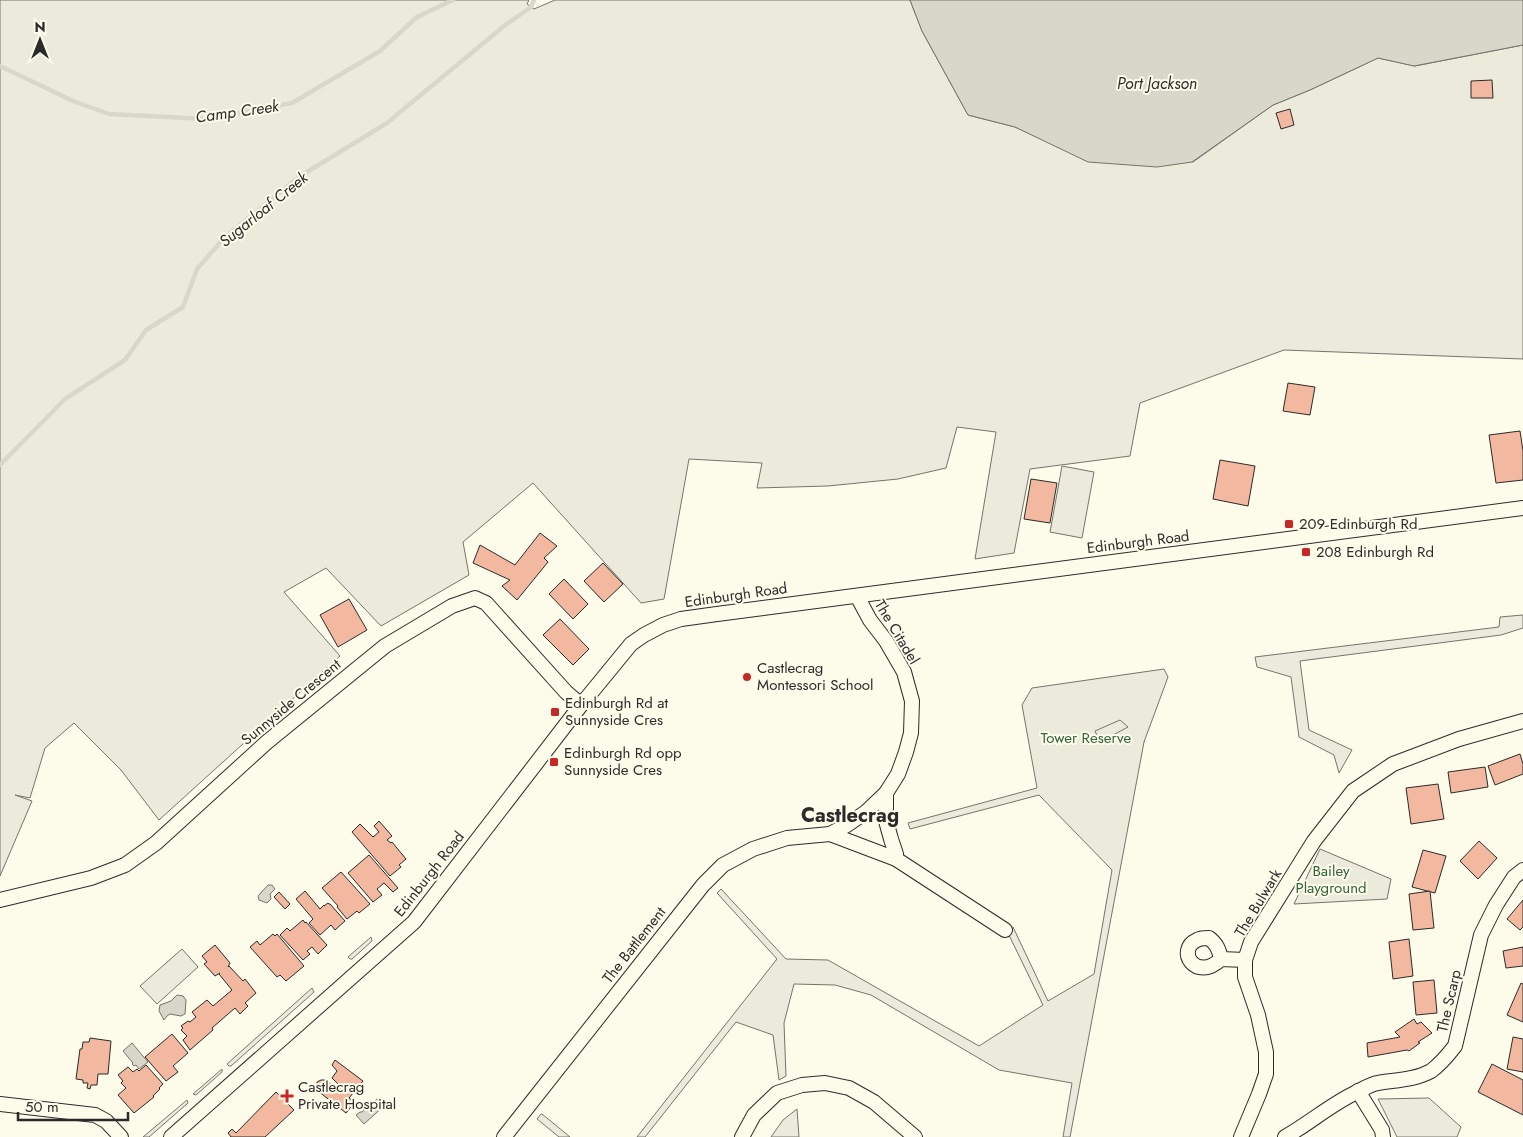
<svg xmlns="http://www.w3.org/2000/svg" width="1523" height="1137" font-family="Jost,sans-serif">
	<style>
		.green { fill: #ecebdb; stroke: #74746e }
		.parking { fill: #eceadb; stroke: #74746e }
		.water { fill: #d8d7c9; stroke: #74746e }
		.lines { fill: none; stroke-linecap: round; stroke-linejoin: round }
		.stream { stroke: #d8d7c9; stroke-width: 4.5 }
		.building { fill: #f2b8a0; stroke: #2b2b2b }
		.street-casing { stroke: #2b2b2b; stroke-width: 16 }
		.street { stroke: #fdfbea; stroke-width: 14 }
		.poi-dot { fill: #c62828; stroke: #fdfbea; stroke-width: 2 }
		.labels { text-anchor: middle; stroke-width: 4; stroke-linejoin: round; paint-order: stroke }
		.poi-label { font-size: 15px; fill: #2b2b2b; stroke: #fdfbea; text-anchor: start }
		.street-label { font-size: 15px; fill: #2b2b2b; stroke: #fdfbea }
		.park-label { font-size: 15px; fill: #34623c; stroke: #fdfbea }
		.water-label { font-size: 16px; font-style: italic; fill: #2b2b2b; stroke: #fdfbea }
		.district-label { font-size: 20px; font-weight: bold; fill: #2b2b2b; stroke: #fdfbea }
	</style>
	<rect width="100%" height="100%" fill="#fdfbea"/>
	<!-- green -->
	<g class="green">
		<polygon points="0,0 529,0 527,4 534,9 555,0 910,0 922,31 968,115 1015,127 1041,139 1193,162 1273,105 1310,90 1378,58 1415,66 1523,45 1523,359 1284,350 1140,403 1130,456 1030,469 1014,553 975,559 996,432 957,427 946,468 898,479 828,486 757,488 762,463 689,459 664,599 641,603 533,483 463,542 469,575 381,626 326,568 284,592 340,656 159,820 121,770 74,723 45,748 30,798 15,795 32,801 0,876"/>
		<polygon points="1062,466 1094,472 1082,538 1050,532"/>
		<polygon points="1523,615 1523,628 1501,635 1300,661 1309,730 1352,750 1339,773 1334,755 1299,737 1291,677 1257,667 1255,657 1499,627 1500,617"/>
		<polygon points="1164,669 1168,677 1144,742 1070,1137 1063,1137 1072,1083 999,1070 871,995 835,985 794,984 784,1023 786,1076 779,1080 773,1035 736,1022 645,1137 637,1137 777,959 717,893 721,889 786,959 828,960 979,1046 1043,1005 1006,929 1013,927 1048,1001 1094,974 1112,870 1039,795 910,829 908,823 1037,788 1022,705 1032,688"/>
		<polygon points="1320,849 1391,879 1387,899 1294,904"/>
		<polygon points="371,937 372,941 352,959 350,959 348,957"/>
		<polygon points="182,949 198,967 157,1004 140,986"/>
		<polygon points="312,988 314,992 231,1066 229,1066 227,1064"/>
		<polygon points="222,1069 222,1072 196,1095 193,1094"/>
		<polygon points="1429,1098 1461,1127 1457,1137 1397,1137 1378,1099"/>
		<polygon points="187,1100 188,1103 149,1137 143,1137"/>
		<polygon points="797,1109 799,1137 771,1137 783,1120"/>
		<polygon points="541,1114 542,1114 570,1137 559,1137 537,1119"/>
	</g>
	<!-- parking -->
	<polygon class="parking" points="1120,720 1128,727 1100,742 1095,731"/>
	<!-- water -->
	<g class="water">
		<polygon points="910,0 1523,0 1523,45 1414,66 1378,58 1310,90 1273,105 1192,162 1157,167 1088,162 1015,127 968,115 922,31"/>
		<polygon points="268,885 272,885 275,889 270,894 271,899 267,903 259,900 258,896"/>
		<polygon points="177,995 183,996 186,1000 185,1014 181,1016 170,1014 167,1016 164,1020 159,1011 160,1005 171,1001"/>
		<polygon points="132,1043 148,1062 139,1069 136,1065 134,1066 132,1064 133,1063 123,1051"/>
		<polygon points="377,1099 384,1106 364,1124 356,1115 360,1112 362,1112"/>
	</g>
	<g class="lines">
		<!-- stream -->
		<g class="stream">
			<polyline points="0,66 73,101 109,114 205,119 292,103 380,51 417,17 453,0"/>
			<polyline points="0,465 65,399 125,360 146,330 183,307 197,269 224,238 299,177 387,123 504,26 531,7 534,0"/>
		</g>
	</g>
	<!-- building -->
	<g class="building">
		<polygon points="1492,80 1493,98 1471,98 1471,81"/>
		<polygon points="1290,109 1294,125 1281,129 1276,113"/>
		<polygon points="1288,383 1315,387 1310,415 1283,411"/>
		<polygon points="1520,431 1523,451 1523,480 1496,483 1489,435"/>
		<polygon points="1220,460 1255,466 1248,506 1213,499"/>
		<polygon points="1031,479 1057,483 1050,523 1024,519"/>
		<polygon points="540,533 557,546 544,558 548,562 517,600 502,586 510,580 473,563 480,545 515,565"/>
		<polygon points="603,563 623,584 604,602 584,581"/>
		<polygon points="564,579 588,604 573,619 549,594"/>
		<polygon points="349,599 367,630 338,647 320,615"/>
		<polygon points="560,619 589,649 573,665 543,635"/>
		<polygon points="1520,754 1523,764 1523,774 1495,785 1488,766"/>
		<polygon points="1485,767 1488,787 1451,793 1448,772"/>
		<polygon points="1438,784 1444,819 1411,824 1406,788"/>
		<polygon points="379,821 392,836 387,840 391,843 392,842 406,859 399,865 401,867 390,876 352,832 360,824 373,837 379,832 374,826"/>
		<polygon points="1479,841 1497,858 1478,879 1460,861"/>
		<polygon points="1423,850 1446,856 1435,893 1412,887"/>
		<polygon points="369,855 398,888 393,892 384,883 377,889 382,895 373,902 348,873"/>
		<polygon points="341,872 370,904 359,913 357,911 347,919 337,907 338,906 322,888"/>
		<polygon points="305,891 320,909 324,905 324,906 328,903 329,904 330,904 345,921 335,930 331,925 320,935 309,923 313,919 296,899"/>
		<polygon points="1430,891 1434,928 1413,930 1409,894"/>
		<polygon points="279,892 290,904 285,909 274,897"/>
		<polygon points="1523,900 1523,927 1520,930 1507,919"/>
		<polygon points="303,920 305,923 306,922 327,945 318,954 312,947 307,951 310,954 303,960 280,935 287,928 290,931"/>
		<polygon points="273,934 275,936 277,934 304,966 286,981 280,975 277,977 250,947 257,941 260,945"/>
		<polygon points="1409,939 1413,976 1393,979 1389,942"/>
		<polygon points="215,945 230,963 228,967 229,966 243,981 245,979 256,993 245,1003 248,1006 240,1014 235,1008 212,1028 213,1030 190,1050 183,1040 187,1036 181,1030 183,1028 181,1026 188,1021 190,1022 196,1017 192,1012 207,1000 213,1006 232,990 219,974 220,973 215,976 204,964 207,962 202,956"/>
		<polygon points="1523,947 1523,966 1506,968 1503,951"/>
		<polygon points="1434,980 1437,1013 1416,1015 1413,982"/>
		<polygon points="1521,983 1523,984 1523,1022 1507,1015"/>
		<polygon points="1414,1019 1417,1024 1421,1022 1432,1033 1418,1042 1420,1043 1409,1051 1407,1050 1368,1057 1367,1043 1400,1037 1395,1032"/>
		<polygon points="172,1034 188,1053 173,1066 178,1072 166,1081 145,1057"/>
		<polygon points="1513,1037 1523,1039 1523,1072 1507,1069"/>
		<polygon points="90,1038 111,1041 108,1074 98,1074 97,1085 91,1085 90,1089 87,1088 88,1083 83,1083 83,1080 76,1079 80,1049 82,1049 83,1042 89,1042"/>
		<polygon points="335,1060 363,1081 349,1098 355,1102 346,1113 318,1091 317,1087 317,1082 321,1080 326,1080 335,1088 338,1084 332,1078 337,1071 332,1065"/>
		<polygon points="1492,1064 1523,1080 1523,1115 1478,1092"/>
		<polygon points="146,1065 163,1084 159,1088 160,1089 153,1096 154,1097 134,1113 118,1095 126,1088 121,1083 123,1081 118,1075 128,1067 133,1072 137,1069 139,1071"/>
		<polygon points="276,1092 294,1110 265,1137 231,1137 228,1133 232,1129 236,1133"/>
	</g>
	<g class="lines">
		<defs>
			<g id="street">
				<polyline points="857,596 870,620 886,641 904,672 912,701 911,733 906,752 898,774 886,793 886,821 891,839 896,854 896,859 1005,930"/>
				<polyline points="830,834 896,859"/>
				<polyline points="0,900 91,878 125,865 156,843 267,742 385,646 452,606 475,598 486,603 566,692 581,705"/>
				<path d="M1221,959C1219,950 1217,944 1209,938C1205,938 1200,938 1197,940C1175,950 1196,983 1221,959L1245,960"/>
				<polyline points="1358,1091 1382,1130 1383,1137"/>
				<polyline points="0,1104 95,1115 106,1121 121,1137"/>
				<polyline points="171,1137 414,922 581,705 631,644 644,635 663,625 681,619 717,614 1523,508"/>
				<polyline points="504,1137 703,885 723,865 753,849 787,838 830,834 847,825 866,812 886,793"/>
				<polyline points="742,1137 754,1115 777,1093 802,1085 825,1083 849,1088 874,1102 915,1137"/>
				<polyline points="1241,1137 1259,1094 1266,1074 1266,1052 1258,1015 1245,977 1245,960 1251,942 1314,841 1353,791 1393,764 1459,739 1523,721"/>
				<path d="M1285,1137C1310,1123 1331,1104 1357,1092C1363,1089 1371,1084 1378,1083C1395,1080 1415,1080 1431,1071C1441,1064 1448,1055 1455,1046L1481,935L1496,905L1514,877L1523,870"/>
			</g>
		</defs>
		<!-- street casing -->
		<use href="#street" class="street-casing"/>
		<!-- street -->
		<use href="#street" class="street"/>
	</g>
	<!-- markers -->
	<g class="poi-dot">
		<rect x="1284" y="519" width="10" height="10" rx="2.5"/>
		<rect x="1301" y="547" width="10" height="10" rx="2.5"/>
		<circle cx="747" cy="677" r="5"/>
		<rect x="550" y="707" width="10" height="10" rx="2.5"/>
		<rect x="549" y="757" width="10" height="10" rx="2.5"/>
		<path d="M284.5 1088.5h5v5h5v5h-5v5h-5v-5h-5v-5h5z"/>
	</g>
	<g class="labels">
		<!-- poi labels -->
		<g class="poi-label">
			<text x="1299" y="529">209 Edinburgh Rd</text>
			<text x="1316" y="557">208 Edinburgh Rd</text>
			<text x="757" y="673">Castlecrag<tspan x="757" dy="17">Montessori School</tspan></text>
			<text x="565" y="708">Edinburgh Rd at<tspan x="565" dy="17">Sunnyside Cres</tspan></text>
			<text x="564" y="758">Edinburgh Rd opp<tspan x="564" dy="17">Sunnyside Cres</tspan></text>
			<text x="298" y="1092">Castlecrag<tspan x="298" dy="17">Private Hospital</tspan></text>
		</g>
		<!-- street labels -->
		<g class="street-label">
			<text transform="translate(1138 542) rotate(-7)" y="5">Edinburgh Road</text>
			<text transform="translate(736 595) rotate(-8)" y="5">Edinburgh Road</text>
			<text transform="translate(897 632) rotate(59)" y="5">The Citadel</text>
			<text transform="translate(291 702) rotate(-40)" y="5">Sunnyside Crescent</text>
			<text transform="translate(429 874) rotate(-52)" y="5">Edinburgh Road</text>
			<text transform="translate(1258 903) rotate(-59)" y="5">The Bulwark</text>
			<text transform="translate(634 945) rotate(-52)" y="5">The Battlement</text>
			<text transform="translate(1449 1001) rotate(-77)" y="5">The Scarp</text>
		</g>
		<!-- park labels -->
		<g class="park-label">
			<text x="1086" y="743">Tower Reserve</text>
			<text x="1331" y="876">Bailey<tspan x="1331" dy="17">Playground</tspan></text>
		</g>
		<!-- water labels -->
		<g class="water-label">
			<text x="1157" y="89">Port Jackson</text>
			<text transform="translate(237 111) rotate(-8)" y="6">Camp Creek</text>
			<text transform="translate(263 209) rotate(-39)" y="6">Sugarloaf Creek</text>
		</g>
		<!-- district labels -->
		<g class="district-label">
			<text x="850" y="822">Castlecrag</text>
		</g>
	</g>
	<!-- north arrow -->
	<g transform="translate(40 40)" stroke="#fdfbea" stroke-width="4" paint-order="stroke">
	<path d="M0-4L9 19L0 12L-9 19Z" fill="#2b2b2b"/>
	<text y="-8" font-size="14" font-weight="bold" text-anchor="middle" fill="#2b2b2b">N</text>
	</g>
	<!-- scale -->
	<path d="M18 1112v8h110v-8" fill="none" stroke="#2b2b2b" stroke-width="2.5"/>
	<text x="25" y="1112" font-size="15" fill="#2b2b2b" stroke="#fdfbea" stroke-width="4" paint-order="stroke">50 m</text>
</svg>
